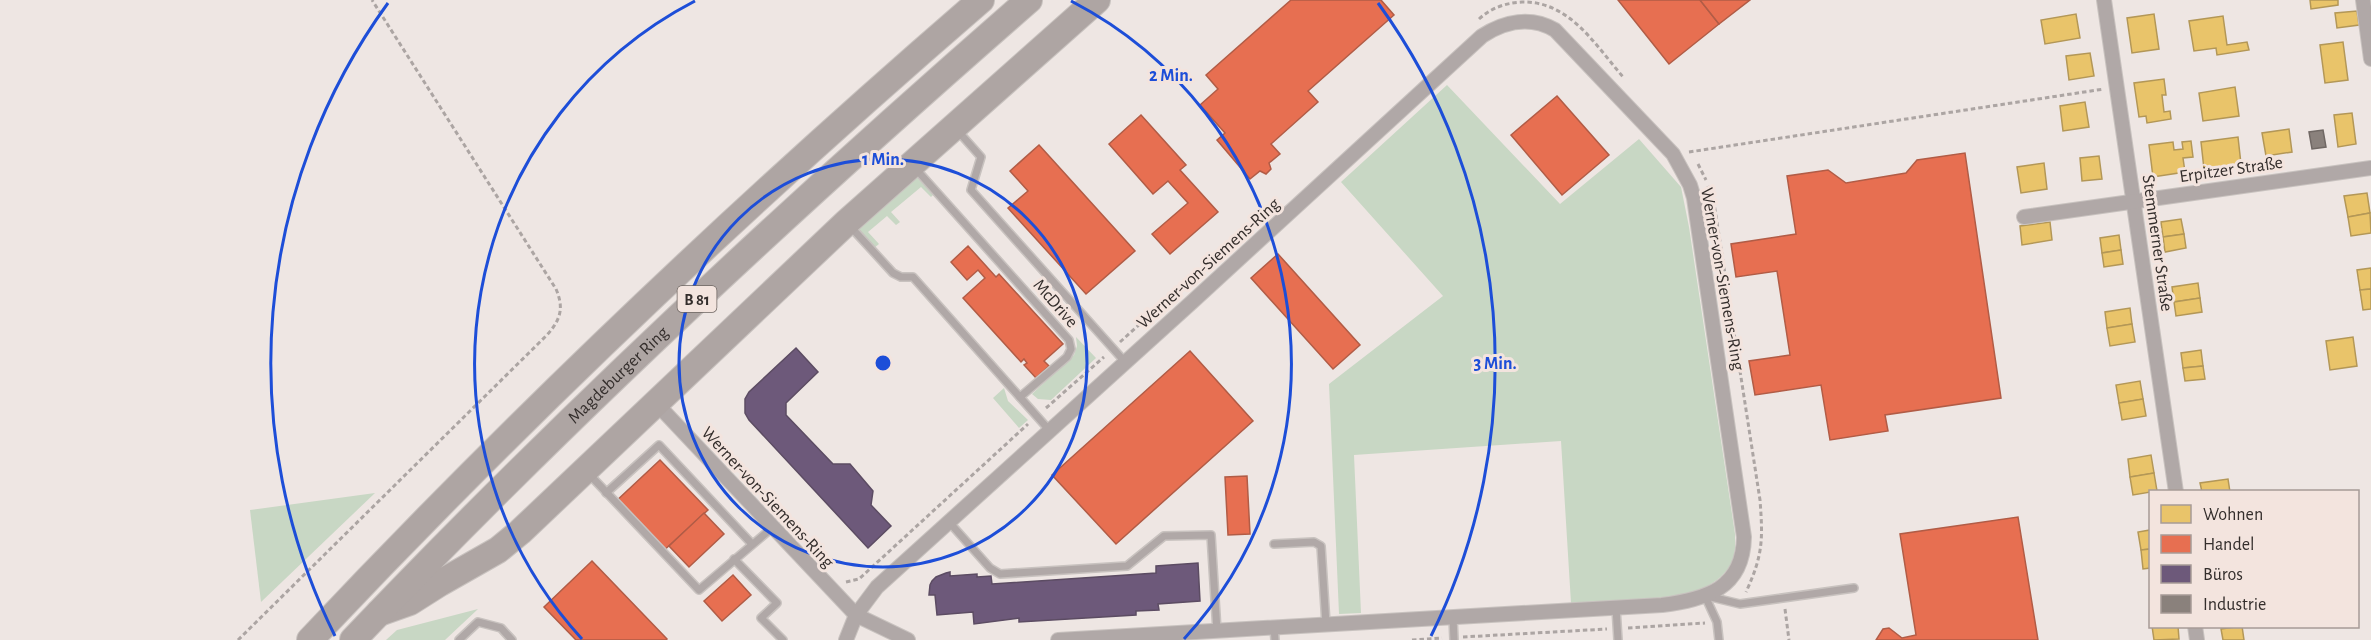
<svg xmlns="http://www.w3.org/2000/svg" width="2371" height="640" font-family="'Alegreya Sans',sans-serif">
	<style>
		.green { fill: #c8d7c4 }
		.homes { fill: #e9c46a; stroke: #b39757; stroke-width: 1.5 }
		.shops { fill: #e76f51; stroke: #b15c46; stroke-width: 1.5 }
		.offices { fill: #6d597a; stroke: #5c4c63; stroke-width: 1.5 }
		.industry { fill: #8a817c; stroke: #706864; stroke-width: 1.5 }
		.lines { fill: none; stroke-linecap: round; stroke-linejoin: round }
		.lane-casing { stroke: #c8c2bf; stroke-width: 10 }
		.street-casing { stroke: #c8c2bf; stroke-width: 16 }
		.highway-casing { stroke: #c8c2bf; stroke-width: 28 }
		.path { stroke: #aca5a3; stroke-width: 3; stroke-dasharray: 4.5 3; stroke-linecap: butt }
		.lane { stroke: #b0a8a7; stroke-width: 7 }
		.street { stroke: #b0a8a7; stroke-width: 14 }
		.highway { stroke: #aea5a3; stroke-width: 26 }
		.ring { fill: none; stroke: #1d4ed8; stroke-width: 3 }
		.labels { text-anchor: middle; stroke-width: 6; stroke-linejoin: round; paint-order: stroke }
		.shield { fill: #f3e4de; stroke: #6d6561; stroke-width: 1.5 }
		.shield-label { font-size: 16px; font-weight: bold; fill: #342e2c }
		.street-label { font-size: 18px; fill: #342e2c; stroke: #f3e4de }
		.centre { fill: #1d4ed8; stroke: #f3e4de; stroke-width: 3 }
		.ring-label { font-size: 18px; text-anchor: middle; font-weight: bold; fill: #1d4ed8; stroke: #f3e4de; stroke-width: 6; stroke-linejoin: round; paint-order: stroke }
	</style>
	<rect width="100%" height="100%" fill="#eee6e3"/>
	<!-- green -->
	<g class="green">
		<path d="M1447,85L1560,204L1639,139L1681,187L1689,227L1735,534C1735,543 1736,553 1732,562C1709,609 1615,601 1571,603L1561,441L1354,455L1361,613L1339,614L1329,384L1443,296L1341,182Z"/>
		<polygon points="914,174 933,195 931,197 921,187 891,212 900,222 896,225 887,216 868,232 879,244 874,248 858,232 857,226"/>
		<polygon points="1076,337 1096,358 1051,400 1038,399 1032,394 1074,355 1077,346"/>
		<polygon points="1004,388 1008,401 1028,420 1019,428 993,398"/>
		<polygon points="375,493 261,602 250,510"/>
		<polygon points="478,609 445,640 386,640 397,630"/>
	</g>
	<!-- homes -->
	<g class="homes">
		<polygon points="2310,0 2338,0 2338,5 2311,9"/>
		<polygon points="2357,11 2359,25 2337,28 2335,13"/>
		<polygon points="2076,14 2080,38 2045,44 2041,20"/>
		<polygon points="2154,14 2159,49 2132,53 2127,18"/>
		<polygon points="2223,16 2227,45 2247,42 2249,50 2217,55 2216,48 2194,51 2189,21"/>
		<polygon points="2343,42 2348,80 2325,83 2320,45"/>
		<polygon points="2090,53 2094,76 2069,80 2066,56"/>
		<polygon points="2164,79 2166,95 2162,95 2164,112 2170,111 2171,119 2147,123 2146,116 2139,117 2134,83"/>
		<polygon points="2235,87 2239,116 2203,121 2199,93"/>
		<polygon points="2085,102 2089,127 2063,131 2060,106"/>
		<polygon points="2352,113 2356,144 2338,147 2334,115"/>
		<polygon points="2289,129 2292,152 2266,156 2262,133"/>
		<polygon points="2238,137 2241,164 2204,169 2201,142"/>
		<polygon points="2191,141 2193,157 2183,158 2185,172 2153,177 2149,145 2173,142 2174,150 2183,149 2182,142"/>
		<polygon points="2099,156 2102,179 2082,181 2080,158"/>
		<polygon points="2044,163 2047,189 2021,193 2017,167"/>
		<polygon points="2367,193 2370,213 2348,217 2344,196"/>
		<polygon points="2370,213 2371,233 2351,236 2348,217"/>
		<polygon points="2181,219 2184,234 2163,237 2161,222"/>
		<polygon points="2050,222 2052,240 2022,245 2020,226"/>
		<polygon points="2184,234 2186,248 2165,252 2163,237"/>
		<polygon points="2119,235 2121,250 2102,253 2100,238"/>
		<polygon points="2121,250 2123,264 2104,267 2102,253"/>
		<polygon points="2371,268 2371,289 2360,290 2357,270"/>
		<polygon points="2198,283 2200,298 2174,302 2172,287"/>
		<polygon points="2371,289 2371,309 2363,310 2360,290"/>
		<polygon points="2200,298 2202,312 2176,316 2174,302"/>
		<polygon points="2130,308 2132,324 2107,328 2105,312"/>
		<polygon points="2132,324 2135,342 2110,346 2107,328"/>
		<polygon points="2353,337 2357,366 2330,370 2326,341"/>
		<polygon points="2201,350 2203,366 2183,368 2181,353"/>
		<polygon points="2203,366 2205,379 2185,381 2183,368"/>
		<polygon points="2140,381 2143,399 2119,403 2116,385"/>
		<polygon points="2143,399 2146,416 2122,420 2119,403"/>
		<polygon points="2151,455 2154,473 2130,477 2128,459"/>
		<polygon points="2154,473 2157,491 2133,495 2130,477"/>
		<polygon points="2228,479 2230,492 2202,492 2200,483"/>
		<polygon points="2150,530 2150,549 2141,550 2138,532"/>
		<polygon points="2150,549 2150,568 2143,569 2141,550"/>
		<polygon points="2152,626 2178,626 2179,639 2154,640"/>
		<polygon points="2242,626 2244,640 2223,640 2221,629"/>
	</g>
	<!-- shops -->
	<g class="shops">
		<polygon points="1291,0 1381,0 1394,15 1308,91 1318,102 1271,144 1280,154 1269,163 1271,169 1266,174 1260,171 1250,179 1217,140 1225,133 1200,105 1218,89 1206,75"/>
		<polygon points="1618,0 1700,0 1719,24 1669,64"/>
		<polygon points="1700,0 1750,0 1719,24"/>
		<polygon points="1557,96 1609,155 1562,195 1511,135"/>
		<polygon points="1141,115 1186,165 1180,170 1218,212 1170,254 1152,234 1188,203 1168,181 1153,194 1109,144"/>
		<polygon points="1039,145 1135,251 1086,294 1008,208 1028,191 1010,171"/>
		<polygon points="1965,153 2001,398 1885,415 1888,431 1830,440 1821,385 1755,395 1749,361 1790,355 1777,271 1736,277 1731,244 1796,234 1787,176 1828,170 1846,183 1906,173 1917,160"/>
		<polygon points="968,246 996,277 999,274 1063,344 1044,361 1049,366 1036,378 1024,365 1027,363 1024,359 1021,362 963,298 985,278 978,270 967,280 951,262"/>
		<polygon points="1278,254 1360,345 1333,369 1251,278"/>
		<polygon points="1190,351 1253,421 1116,544 1052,475"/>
		<polygon points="660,460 708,510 660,554 613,504"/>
		<polygon points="1247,476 1250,534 1228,535 1225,477"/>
		<polygon points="704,513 724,534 689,567 669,546"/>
		<polygon points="2018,517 2038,640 1876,640 1883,629 1889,628 1902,638 1916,635 1900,534"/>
		<polygon points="592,561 667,639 666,640 576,640 544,607"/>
		<polygon points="733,575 751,595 722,621 704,601"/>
	</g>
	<!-- offices -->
	<g class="offices">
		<polygon points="796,348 818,372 786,403 786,415 833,464 850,464 873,491 871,505 891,526 868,548 749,420 745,413 745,399 749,392"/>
		<polygon points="1198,563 1200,601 1158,604 1159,610 1136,611 1136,615 1019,622 1019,618 974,624 973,612 937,615 935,595 929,595 930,585 932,581 936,577 946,573 950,572 950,576 977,574 977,577 991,576 992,584 1156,573 1156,566"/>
	</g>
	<!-- industry -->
	<polygon class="industry" points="2323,130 2326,147 2312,149 2309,132"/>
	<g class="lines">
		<defs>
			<g id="lane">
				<polyline points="957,130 981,157 971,190 1126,363"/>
				<polyline points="915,168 1069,340 1071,349 1067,357 1020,397"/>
				<polyline points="849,225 893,273 901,277 913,277 1050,431"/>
				<polyline points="588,473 699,590 772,528"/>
				<polyline points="606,493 659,445 752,544"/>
				<polyline points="949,522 990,568 1000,574 1127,566 1164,536 1211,535 1217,631"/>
				<polyline points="1274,544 1314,542 1321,546 1326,624"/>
				<polyline points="734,559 777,603 761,618 783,640"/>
				<polyline points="1705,596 1717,622 1719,640"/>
				<polyline points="1707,596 1740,604 1854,588"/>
				<polyline points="1616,608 1618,640"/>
				<polyline points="1453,617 1454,640"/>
				<polyline points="1274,627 1275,640"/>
				<polyline points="459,640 478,622 501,628 512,640"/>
			</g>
			<g id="street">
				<polyline points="2104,0 2176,492"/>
				<polyline points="2363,0 2371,59"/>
				<polyline points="2024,217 2371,168"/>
				<polyline points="655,402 856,615 908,640"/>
				<polyline points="2195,626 2197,640"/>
				<path d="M846,640L856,615L877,587L1192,302L1482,36C1505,21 1531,16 1555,30L1673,154L1690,185L1694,198L1744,537C1743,589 1706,599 1662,605L1058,640"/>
			</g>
			<g id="highway">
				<polyline points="379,613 410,602 440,583 498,550 520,532 847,222 1097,0"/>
				<path d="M310,640C522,415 747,202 981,0"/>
				<path id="s1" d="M353,640C567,415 795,204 1029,0"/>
			</g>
		</defs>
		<!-- lane casing -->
		<use href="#lane" class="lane-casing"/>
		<!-- street casing -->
		<use href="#street" class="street-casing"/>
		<!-- highway casing -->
		<use href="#highway" class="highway-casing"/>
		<!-- path -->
		<g class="path">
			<path d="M1479,19C1491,8 1505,3 1522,2C1570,1 1595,45 1624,78"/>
			<polyline points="1689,152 2104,89"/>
			<polyline points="1698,164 1706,180"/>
			<path d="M1708,186L1714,203L1760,500C1763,540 1763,555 1746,592"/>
			<polyline points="1120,342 1265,212"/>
			<polyline points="1046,408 1104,357"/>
			<polyline points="846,582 859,579 1028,424"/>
			<polyline points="1785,609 1789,640"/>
			<polyline points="1628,628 1705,623"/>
			<polyline points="1463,637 1607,629"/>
			<path d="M238,640L547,335C561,319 564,308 556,289L372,0"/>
			<polyline points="1412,640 1442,638"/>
		</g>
		<!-- lane -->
		<use href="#lane" class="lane"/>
		<!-- street -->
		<use href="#street" class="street"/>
		<!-- highway -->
		<use href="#highway" class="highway"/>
	</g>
	<!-- distance rings -->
	<g class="ring">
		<circle cx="883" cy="363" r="204"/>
		<path d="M582 639A408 408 0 0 1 695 1M1071 1A408 408 0 0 1 1184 639"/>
		<path d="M335 636A612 612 0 0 1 388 3M1378 3A612 612 0 0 1 1431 636"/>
	</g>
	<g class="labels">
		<!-- shield labels -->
		<rect class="shield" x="677.5" y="286" width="39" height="26" rx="4.5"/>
		<g class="shield-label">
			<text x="697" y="305">B 81</text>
		</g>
		<!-- street labels -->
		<g class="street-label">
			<text transform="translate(2231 169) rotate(-8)" y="6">Erpitzer Straße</text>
			<text transform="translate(2158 243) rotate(82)" y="6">Stemmerner Straße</text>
			<text transform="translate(1208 263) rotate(-42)" y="6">Werner-von-Siemens-Ring</text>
			<text transform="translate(1723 279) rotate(80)" y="6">Werner-von-Siemens-Ring</text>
			<text transform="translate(1056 303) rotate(49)" y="6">McDrive</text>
			<text dy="6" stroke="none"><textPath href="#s1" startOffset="375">Magdeburger Ring</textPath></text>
			<text transform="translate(768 497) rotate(47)" y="6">Werner-von-Siemens-Ring</text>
		</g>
	</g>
	<circle cx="883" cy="363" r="9" class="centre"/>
	<g class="ring-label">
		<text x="1171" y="81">2 Min.</text>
		<text x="883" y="165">1 Min.</text>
		<text x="1495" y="369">3 Min.</text>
	</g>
	<!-- legend -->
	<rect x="2149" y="490" width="210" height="138" fill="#f3e4de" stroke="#a79b97" stroke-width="1.5"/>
	<rect x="2161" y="505" width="30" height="18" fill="#e9c46a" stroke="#a79b97" stroke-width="1.5"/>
	<text x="2203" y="520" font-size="18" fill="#342e2c">Wohnen</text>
	<rect x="2161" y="535" width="30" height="18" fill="#e76f51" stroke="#a79b97" stroke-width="1.5"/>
	<text x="2203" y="550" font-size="18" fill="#342e2c">Handel</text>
	<rect x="2161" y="565" width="30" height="18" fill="#6d597a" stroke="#a79b97" stroke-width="1.5"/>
	<text x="2203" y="580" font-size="18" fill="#342e2c">Büros</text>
	<rect x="2161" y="595" width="30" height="18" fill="#8a817c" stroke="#a79b97" stroke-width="1.5"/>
	<text x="2203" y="610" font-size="18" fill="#342e2c">Industrie</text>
</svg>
